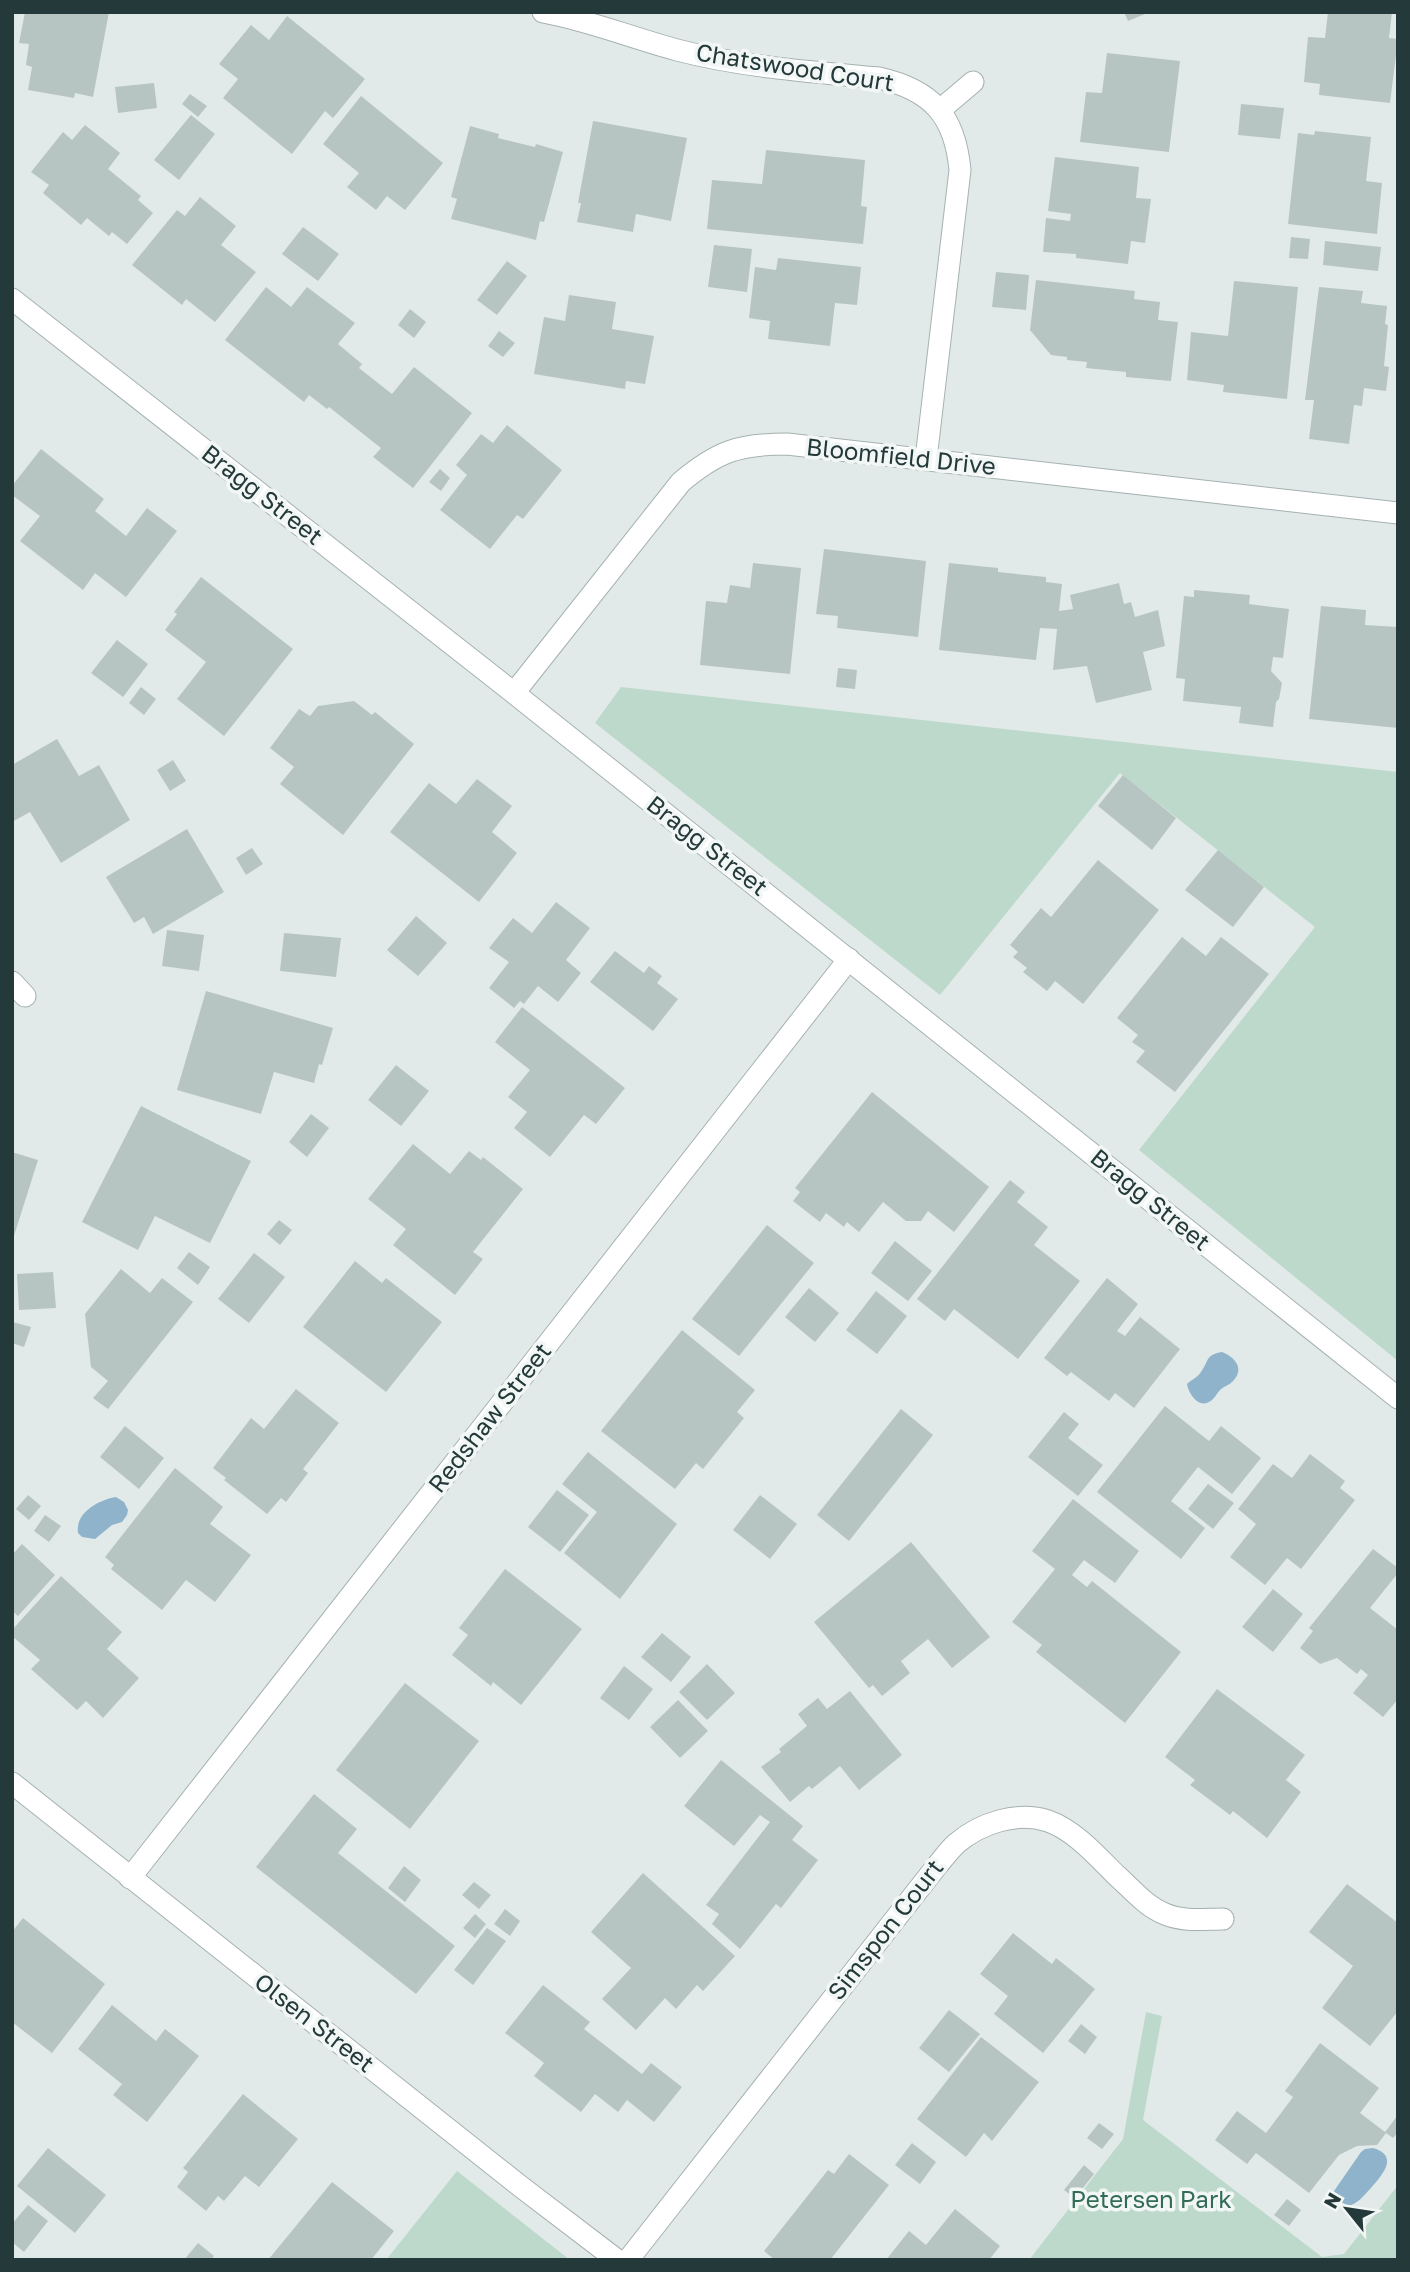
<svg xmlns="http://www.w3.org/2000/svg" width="1410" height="2272" font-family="'Golos Text',sans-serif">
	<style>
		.green { fill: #bdd9cb }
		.water { fill: #8fb3ca }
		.building { fill: #b7c5c2 }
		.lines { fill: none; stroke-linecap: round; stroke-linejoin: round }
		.minor-casing { stroke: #a5b1b1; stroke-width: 23 }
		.minor { stroke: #fff; stroke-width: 21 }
		.labels { text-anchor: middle; stroke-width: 7; stroke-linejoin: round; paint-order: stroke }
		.street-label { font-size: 24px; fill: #243939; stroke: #f2f7f6 }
		.park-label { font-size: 24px; fill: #326c56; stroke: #f2f7f6 }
	</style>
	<rect width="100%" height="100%" fill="#e2eae9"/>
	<!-- green -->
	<g class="green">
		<polygon points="621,687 1398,772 1398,1361 1139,1150 1315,927 1120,773 940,995 595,723"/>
		<polygon points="1146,2012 1162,2016 1143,2120 1322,2257 1344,2254 1398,2185 1398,2260 1029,2260 1123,2139"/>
		<polygon points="457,2171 570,2260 386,2260"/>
	</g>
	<!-- water -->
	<g class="water">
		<path d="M1222,1352C1235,1357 1245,1369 1233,1381C1230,1385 1224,1386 1220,1390C1217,1393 1216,1396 1213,1399C1201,1411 1189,1396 1187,1384C1191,1380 1198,1377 1201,1372C1209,1361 1205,1355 1222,1352Z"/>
		<path d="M116,1497L124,1502L128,1510L127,1515L122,1522L112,1525L95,1539L82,1537L78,1533C75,1513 98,1500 116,1497Z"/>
		<path d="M1373,2148C1400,2156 1382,2175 1371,2188C1364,2195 1358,2204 1348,2206L1335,2198L1334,2191L1361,2152L1365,2149Z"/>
	</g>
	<!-- building -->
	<g class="building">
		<polygon points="25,12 109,12 93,97 75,93 74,98 28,90 32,67 26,65 29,44 19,43"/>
		<polygon points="1124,12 1150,12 1128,21"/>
		<polygon points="1328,12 1392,12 1389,38 1398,39 1390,103 1319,95 1320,84 1304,82 1308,37 1325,38"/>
		<polygon points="287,16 365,79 333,118 325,111 292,154 223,98 238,79 219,64 251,25 269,40"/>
		<polygon points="1107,53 1180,61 1169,152 1080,142 1086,92 1102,93"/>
		<polygon points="154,83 157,108 118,113 115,87"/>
		<polygon points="190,94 207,106 198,117 182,104"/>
		<polygon points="361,96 443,163 405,210 387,196 376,210 347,187 359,173 323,144"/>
		<polygon points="1241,104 1284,108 1280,139 1238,135"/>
		<polygon points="191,115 215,134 179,180 154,160"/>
		<polygon points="593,121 687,138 671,221 636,214 633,232 577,222 581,203 578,203"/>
		<polygon points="85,125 120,153 108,169 141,196 138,200 153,213 127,244 112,232 109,236 87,218 81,225 43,193 49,185 31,172 63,132 72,140"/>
		<polygon points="470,126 499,134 498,138 535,147 536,144 563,152 544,222 540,221 536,240 451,219 457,199 451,197"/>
		<polygon points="1315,131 1371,137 1366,181 1382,183 1377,234 1288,224 1298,133 1314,135"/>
		<polygon points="766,150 865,160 861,206 867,207 863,244 707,229 712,180 762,184"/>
		<polygon points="1055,157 1139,167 1136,198 1151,199 1145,243 1131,241 1128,264 1076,258 1076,254 1043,252 1046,218 1070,221 1071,214 1048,211"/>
		<polygon points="200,197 236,226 221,245 256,272 215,322 186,299 182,305 132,265 177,210 185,216"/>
		<polygon points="303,227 339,254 318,281 282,254"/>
		<polygon points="1291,237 1310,239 1308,259 1289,258"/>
		<polygon points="1325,241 1381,247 1378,271 1323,265"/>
		<polygon points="714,245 752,249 747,292 708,287"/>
		<polygon points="778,258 861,267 857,305 835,303 830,346 768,339 770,321 749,318 755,267 776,270"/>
		<polygon points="507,261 527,276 497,315 477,300"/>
		<polygon points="996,272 1029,275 1026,310 992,307"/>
		<polygon points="1036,280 1135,291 1134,299 1160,302 1158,320 1178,322 1171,381 1126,377 1126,372 1086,368 1087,362 1067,360 1067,357 1051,355 1030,330"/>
		<polygon points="1234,281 1298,287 1287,399 1223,392 1224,385 1187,380 1191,332 1228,336"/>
		<polygon points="266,287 291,307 307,287 355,323 338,344 362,364 359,368 392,394 414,367 472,413 413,488 373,457 381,448 329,407 327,409 309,395 304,402 225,340"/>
		<polygon points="1319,287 1363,291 1361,303 1387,306 1385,324 1388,325 1384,366 1389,367 1386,391 1364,388 1362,406 1354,405 1349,444 1309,439 1314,400 1305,400"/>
		<polygon points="569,295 616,302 612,329 654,336 645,384 626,381 625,389 534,374 544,317 565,321"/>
		<polygon points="410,309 426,322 414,338 398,325"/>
		<polygon points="499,331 515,343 503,357 488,346"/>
		<polygon points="507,425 562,470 523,519 517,515 490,549 440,510 467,475 456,465 481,434 493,443"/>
		<polygon points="41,449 104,499 95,511 126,536 147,508 177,531 126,597 95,573 83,590 20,541 40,516 12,495 12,486"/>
		<polygon points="440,469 450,478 441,491 429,482"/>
		<polygon points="824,549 926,561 918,637 837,628 838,616 816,614"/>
		<polygon points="753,563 801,568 790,674 700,665 706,601 727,603 730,585 750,588"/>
		<polygon points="949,563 998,568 998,572 1046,577 1046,582 1062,584 1059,611 1073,609 1070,595 1119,583 1124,604 1131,602 1135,617 1158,610 1165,646 1143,652 1152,690 1096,703 1087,666 1053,670 1057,629 1040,628 1036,660 939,650"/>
		<polygon points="201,577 293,649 224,736 177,699 206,662 165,630 177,614 174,612"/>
		<polygon points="1194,590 1250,595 1249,604 1289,609 1283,658 1273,657 1271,671 1282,683 1279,699 1276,702 1273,727 1239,723 1241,707 1183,701 1185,679 1176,678 1184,596 1194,597"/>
		<polygon points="1321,606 1366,610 1365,625 1398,627 1398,728 1309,719"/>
		<polygon points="117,640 148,664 123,697 91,673"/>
		<polygon points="838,668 857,670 855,689 836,687"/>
		<polygon points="141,687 156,699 144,715 129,703"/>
		<polygon points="354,701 372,715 375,712 414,744 343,835 280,784 294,767 270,748 299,709 310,716 318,706"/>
		<polygon points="57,739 79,776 99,765 130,820 61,863 30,812 12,822 12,765"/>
		<polygon points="173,760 186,781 170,791 157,770"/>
		<polygon points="1123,775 1176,818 1152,850 1098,806"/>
		<polygon points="477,779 512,806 492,832 517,853 479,902 390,832 429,783 456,804"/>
		<polygon points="187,829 224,892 153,934 144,917 134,923 106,877"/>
		<polygon points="252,848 263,864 246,875 236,858"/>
		<polygon points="1218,850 1264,887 1233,927 1185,890"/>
		<polygon points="1098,860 1159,910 1083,1004 1055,981 1047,991 1023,972 1027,968 1013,957 1018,952 1010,945 1041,908 1051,917"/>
		<polygon points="556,902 590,928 566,960 581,973 558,1002 538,986 524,1004 520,1001 514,1008 489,988 509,962 489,948 513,918 532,933"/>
		<polygon points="416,916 447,943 418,976 387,950"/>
		<polygon points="167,930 204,935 199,971 162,966"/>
		<polygon points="284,933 341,938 336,977 280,971"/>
		<polygon points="1182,937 1206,956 1221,937 1269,974 1175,1092 1136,1062 1145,1051 1132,1042 1138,1035 1117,1018"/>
		<polygon points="615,951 644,973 649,966 662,976 657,983 678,999 653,1031 590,982"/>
		<polygon points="206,991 333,1028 322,1065 319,1064 314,1083 274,1072 261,1114 177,1090"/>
		<polygon points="522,1007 625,1088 596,1124 584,1115 550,1157 514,1128 527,1112 508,1097 530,1070 495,1042"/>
		<polygon points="396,1065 429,1091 401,1126 368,1100"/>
		<polygon points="872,1092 989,1187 954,1232 928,1211 921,1221 906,1221 883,1202 859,1232 847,1222 844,1227 826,1213 820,1222 793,1201 800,1192 795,1188"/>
		<polygon points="141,1106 251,1161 210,1243 155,1216 138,1250 82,1222"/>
		<polygon points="311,1114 329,1128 307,1157 289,1142"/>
		<polygon points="413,1144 450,1174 469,1151 481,1160 483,1157 523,1189 473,1252 483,1259 455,1295 393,1245 406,1229 368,1199"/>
		<polygon points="12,1152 38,1160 13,1239 12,1239"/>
		<polygon points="1010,1180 1025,1192 1017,1202 1048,1227 1034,1245 1080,1281 1018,1359 954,1309 945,1321 917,1299"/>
		<polygon points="279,1220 292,1230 280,1245 267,1234"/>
		<polygon points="767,1225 814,1263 739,1356 692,1319"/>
		<polygon points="895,1241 932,1271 908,1301 871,1273"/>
		<polygon points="189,1252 210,1267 198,1285 177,1268"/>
		<polygon points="254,1253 285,1277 249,1323 218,1299"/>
		<polygon points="355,1261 382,1283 386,1278 442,1322 386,1392 303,1327"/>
		<polygon points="121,1269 150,1293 162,1278 193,1302 108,1409 93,1398 108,1381 91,1367 85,1314"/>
		<polygon points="53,1272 56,1308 19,1310 17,1274"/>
		<polygon points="1107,1278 1138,1304 1117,1331 1125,1336 1140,1317 1180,1349 1134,1408 1115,1393 1109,1401 1071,1372 1067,1376 1044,1358"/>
		<polygon points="809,1288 839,1313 815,1342 785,1317"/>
		<polygon points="876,1291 907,1316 877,1354 846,1330"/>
		<polygon points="13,1322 31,1327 24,1347 12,1343"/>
		<polygon points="682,1330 755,1390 737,1412 744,1418 703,1469 696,1463 675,1489 601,1431"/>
		<polygon points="296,1389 339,1423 303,1469 308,1473 286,1502 281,1498 267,1514 224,1480 226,1478 213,1468 251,1418 264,1429"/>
		<polygon points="1165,1406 1209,1441 1221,1426 1261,1458 1232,1494 1198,1467 1171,1501 1205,1528 1181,1559 1097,1492"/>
		<polygon points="901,1409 933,1435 849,1541 817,1515"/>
		<polygon points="1064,1412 1079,1424 1068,1438 1103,1465 1078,1496 1028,1457"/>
		<polygon points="125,1426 164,1458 139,1489 100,1457"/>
		<polygon points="588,1452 677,1524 620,1599 564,1553 597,1512 562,1484"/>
		<polygon points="1310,1454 1345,1481 1340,1488 1355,1500 1301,1569 1287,1558 1265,1585 1230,1557 1256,1524 1238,1509 1273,1464 1292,1478"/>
		<polygon points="175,1468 223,1507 210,1524 251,1555 215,1602 186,1580 162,1610 111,1569 114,1565 105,1557"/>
		<polygon points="1208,1484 1234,1503 1213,1529 1188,1509"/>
		<polygon points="557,1490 589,1515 560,1552 528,1527"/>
		<polygon points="28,1495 41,1506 29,1520 16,1509"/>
		<polygon points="760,1495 797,1524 770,1559 733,1530"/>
		<polygon points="1073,1499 1139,1551 1115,1583 1084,1560 1072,1575 1087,1587 1092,1581 1181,1652 1125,1723 1036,1652 1042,1645 1012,1622 1055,1569 1032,1551"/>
		<polygon points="45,1515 61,1526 49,1542 34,1531"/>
		<polygon points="911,1542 990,1637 952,1668 928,1639 901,1661 910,1673 882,1696 873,1685 869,1688 814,1622"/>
		<polygon points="22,1544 55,1575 18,1616 12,1611 12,1555"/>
		<polygon points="1373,1549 1398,1568 1398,1573 1370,1608 1398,1630 1398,1699 1383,1717 1353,1693 1368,1675 1361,1669 1357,1674 1337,1658 1320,1664 1300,1648 1313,1631 1309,1628"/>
		<polygon points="505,1569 582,1629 521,1705 493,1682 491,1686 452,1655 468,1635 459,1628"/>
		<polygon points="61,1576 122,1632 107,1649 139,1678 103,1718 86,1701 77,1710 31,1669 40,1660 12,1636 12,1630"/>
		<polygon points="1273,1589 1303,1614 1273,1652 1242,1627"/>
		<polygon points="662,1633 691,1657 671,1682 641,1657"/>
		<polygon points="707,1664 735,1693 707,1720 679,1692"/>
		<polygon points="624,1666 653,1689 629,1720 600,1698"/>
		<polygon points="405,1683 479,1741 410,1829 336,1770"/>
		<polygon points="1217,1689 1305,1755 1286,1780 1301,1792 1267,1838 1233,1811 1230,1815 1190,1785 1195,1780 1165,1757"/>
		<polygon points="850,1691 902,1755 859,1790 840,1766 812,1789 809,1786 790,1802 761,1767 781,1752 779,1749 807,1726 798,1714 818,1698 827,1709"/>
		<polygon points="678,1700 708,1731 680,1758 650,1727"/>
		<polygon points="721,1760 803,1826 792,1840 818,1860 781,1908 776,1904 740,1949 712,1924 719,1914 706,1905 770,1822 760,1815 734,1846 684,1806"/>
		<polygon points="314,1794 357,1829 338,1853 455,1946 416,1994 256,1867"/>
		<polygon points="404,1866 421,1880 405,1902 388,1888"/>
		<polygon points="643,1873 735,1956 703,1991 697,1985 676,2009 665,1998 636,2030 602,1999 631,1968 591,1932"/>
		<polygon points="474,1882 491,1895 479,1909 462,1895"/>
		<polygon points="1347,1884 1398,1923 1398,2011 1370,2046 1322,2008 1353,1966 1309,1932"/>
		<polygon points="505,1909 520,1921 510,1936 494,1924"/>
		<polygon points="475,1914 486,1924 475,1938 463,1928"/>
		<polygon points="23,1918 105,1984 52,2053 12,2022 12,1932"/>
		<polygon points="487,1928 506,1941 473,1985 454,1970"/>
		<polygon points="1013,1933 1052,1964 1056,1958 1095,1989 1043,2053 994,2014 1008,1996 980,1974"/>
		<polygon points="543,1985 590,2022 584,2029 642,2074 651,2063 682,2087 654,2122 627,2100 618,2112 595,2094 581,2112 534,2076 544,2063 505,2033"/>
		<polygon points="112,2005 156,2041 165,2029 199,2056 147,2122 113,2095 122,2084 78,2049"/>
		<polygon points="949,2010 980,2034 949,2072 919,2048"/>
		<polygon points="1081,2024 1097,2037 1085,2054 1068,2041"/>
		<polygon points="981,2037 1039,2082 992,2141 984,2133 966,2157 917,2119"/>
		<polygon points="1320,2043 1379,2088 1360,2113 1385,2132 1398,2115 1398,2132 1393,2138 1386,2133 1377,2145 1357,2146 1339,2155 1309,2193 1256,2153 1247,2164 1215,2140 1237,2111 1266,2133 1293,2097 1285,2091"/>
		<polygon points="243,2094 298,2139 259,2187 245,2176 224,2201 218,2196 206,2211 177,2187 188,2172 183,2168"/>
		<polygon points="1099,2123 1114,2134 1102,2149 1087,2138"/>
		<polygon points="912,2143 936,2162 920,2184 895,2165"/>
		<polygon points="48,2148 106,2195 75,2233 17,2186"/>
		<polygon points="849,2154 889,2185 830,2260 775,2260 764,2251 828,2170 834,2174"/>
		<polygon points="1084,2165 1094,2174 1075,2198 1064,2190"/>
		<polygon points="332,2182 394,2231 371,2260 268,2260"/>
		<polygon points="1287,2199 1301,2210 1289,2226 1274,2215"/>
		<polygon points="28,2205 48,2221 24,2252 12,2242 12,2224"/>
		<polygon points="955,2209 1000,2246 989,2260 886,2260 909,2231 926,2245"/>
		<polygon points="198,2243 214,2256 211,2260 184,2260"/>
	</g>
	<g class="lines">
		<defs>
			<g id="minor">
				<path d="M543,12C588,20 632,38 677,50C743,67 811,72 879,78C932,90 955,116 960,170L926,459"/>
				<polyline points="940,110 973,82"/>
				<polyline points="12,299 514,693 1398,1398"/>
				<path d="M514,693L681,482C718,451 739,444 787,444L1398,513"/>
				<polyline points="12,982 25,996"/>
				<polyline points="12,1783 520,2186 617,2260"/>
				<polyline points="130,1878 849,959"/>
				<path d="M628,2260L936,1867C943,1859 949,1850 957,1843C981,1823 1017,1811 1048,1821C1074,1830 1096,1855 1115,1874C1131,1888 1145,1906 1165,1914C1184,1922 1204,1919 1223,1919"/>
			</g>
		</defs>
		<!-- minor casing -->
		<use href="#minor" class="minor-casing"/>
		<!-- minor -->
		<use href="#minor" class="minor"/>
	</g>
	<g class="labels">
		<!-- street labels -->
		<g class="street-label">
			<text transform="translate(795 68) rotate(9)" y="8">Chatswood Court</text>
			<text transform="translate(901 457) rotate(6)" y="8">Bloomfield Drive</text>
			<text transform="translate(262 495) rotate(38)" y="8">Bragg Street</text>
			<text transform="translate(707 846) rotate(38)" y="8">Bragg Street</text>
			<text transform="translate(1150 1200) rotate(39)" y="8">Bragg Street</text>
			<text transform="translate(490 1418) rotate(-52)" y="8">Redshaw Street</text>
			<text transform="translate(886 1930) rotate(-52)" y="8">Simspon Court</text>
			<text transform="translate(314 2023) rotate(38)" y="8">Olsen Street</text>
		</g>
		<!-- park labels -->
		<g class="park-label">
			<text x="1151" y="2208">Petersen Park</text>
		</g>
	</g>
	<!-- border -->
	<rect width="1410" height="2272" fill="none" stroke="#243939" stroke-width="28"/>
	<!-- north arrow -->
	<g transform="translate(1347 2209) rotate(300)" stroke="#f2f7f6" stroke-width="5" paint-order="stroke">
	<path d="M0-5L12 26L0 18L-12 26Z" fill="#243939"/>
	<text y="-10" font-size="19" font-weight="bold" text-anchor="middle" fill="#243939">N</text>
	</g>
</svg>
